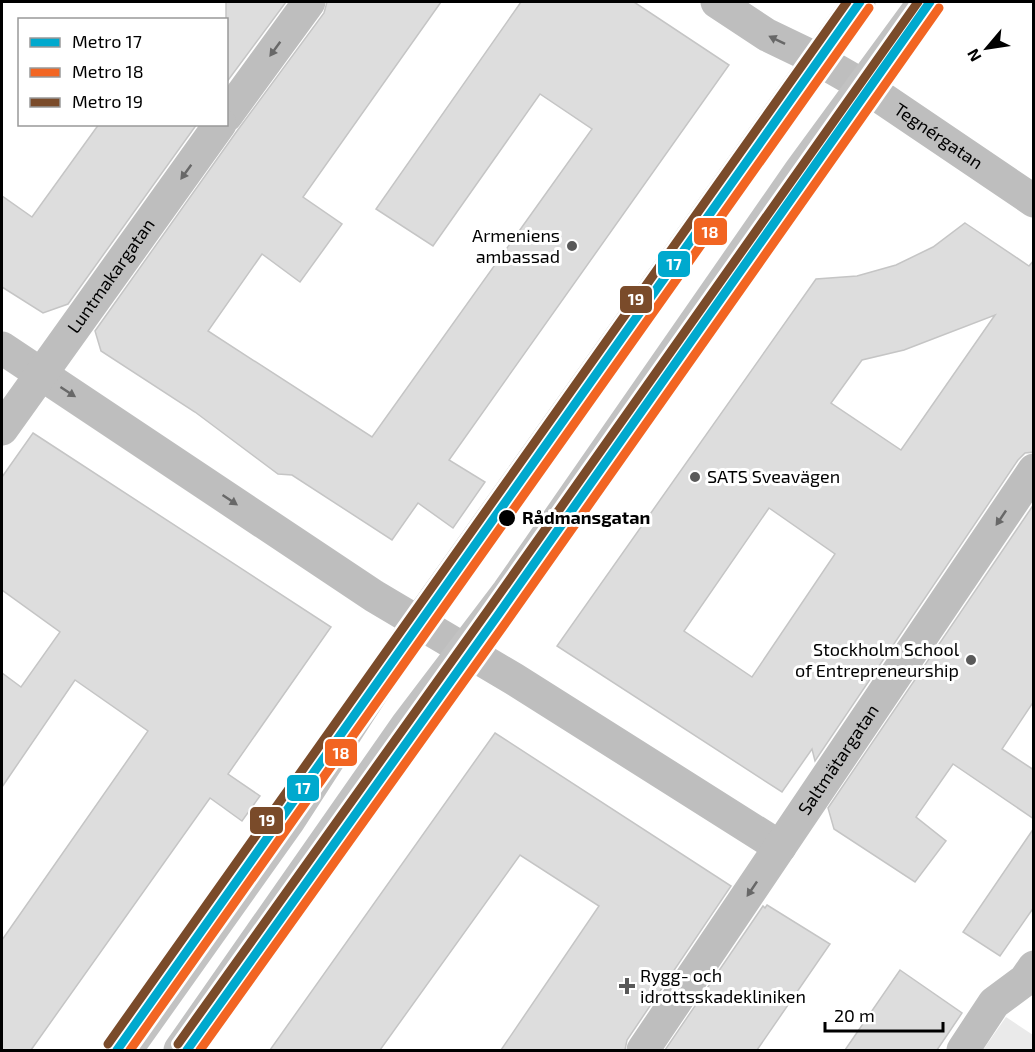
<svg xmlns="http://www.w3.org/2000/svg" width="1035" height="1052" font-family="'Exo 2',sans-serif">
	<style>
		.green { fill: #eaeaea }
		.building { fill: #ddd; stroke: #c5c5c5; stroke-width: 1.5; fill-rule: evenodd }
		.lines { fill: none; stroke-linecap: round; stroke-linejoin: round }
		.minor { stroke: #bebebe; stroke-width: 33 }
		.tertiary { stroke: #bebebe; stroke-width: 33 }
		.secondary { stroke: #c2c2c2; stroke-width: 33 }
		.metro-1-casing { stroke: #fff; stroke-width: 14 }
		.metro-2-casing { stroke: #fff; stroke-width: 14 }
		.metro-3-casing { stroke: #fff; stroke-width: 14 }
		.metro-1 { stroke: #00a9ce; stroke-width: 9 }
		.metro-2 { stroke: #f26522; stroke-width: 9 }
		.metro-3 { stroke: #7a4b2a; stroke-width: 9 }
		.oneway { fill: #686868 }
		.poi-dot { fill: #595959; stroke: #fff; stroke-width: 2 }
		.stop-dot { fill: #000; stroke: #fff; stroke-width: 2 }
		.labels { text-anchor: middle; stroke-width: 6; stroke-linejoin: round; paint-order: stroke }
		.street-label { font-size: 18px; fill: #000; stroke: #fff }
		.poi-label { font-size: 18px; fill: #000; stroke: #fff; text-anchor: end }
		.stop-label { font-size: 18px; font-weight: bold; fill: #000; stroke: #fff; text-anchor: start }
		.line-badge { stroke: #fff; stroke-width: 2 }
		.badge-label { font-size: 16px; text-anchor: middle; font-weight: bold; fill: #fff }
	</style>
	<rect width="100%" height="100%" fill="#fff"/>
	<!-- green -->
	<polygon class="green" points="1006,1017 1033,1035 1033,1050 983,1050"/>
	<!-- building -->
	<g class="building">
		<polygon points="226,2 286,2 226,83"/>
		<polygon points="327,2 441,2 303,197 342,224 300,282 262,254 208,331 372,437 592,129 540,94 433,246 376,209 521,2 634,2 729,65 449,460 485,482 453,528 418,503 392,540 292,475 278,474 195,412 101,351 95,331 237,131 324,13"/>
		<polygon points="99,124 197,124 68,304 43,313 2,287 2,196 32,217"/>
		<path d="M965,223L1029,266L1034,260V452L1025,453L1018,460L815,761L812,749L782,792L557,646L816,279L857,276L896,265L933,247ZM995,315L901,450L831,403L862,360L904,350ZM769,508L835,554L752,677L684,631Z"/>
		<polygon points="33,433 331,627 228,774 260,796 242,821 210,798 31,1050 2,1050 2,940 148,731 75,680 2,787 2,673 21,687 60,632 2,590 2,477"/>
		<polygon points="1034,504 1034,701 1002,749 1034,770 1034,819 953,764 916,817 946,841 915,882 834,829 828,808"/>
		<polygon points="495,733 731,886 627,1040 625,1050 501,1050 599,906 520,855 380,1050 270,1050"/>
		<polygon points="1034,828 1034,907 1000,956 963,932"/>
		<polygon points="767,905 830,944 757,1050 665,1050 763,906 765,908"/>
		<polygon points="900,970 962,1013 937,1050 845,1050"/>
	</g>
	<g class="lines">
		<!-- minor -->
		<g class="minor">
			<path id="s1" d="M817,59L864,86L1034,201"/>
			<polyline points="226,116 309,2"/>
			<polyline points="2,348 374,596 514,679 780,847"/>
			<path id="s2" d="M2,429L220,124"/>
			<path id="s3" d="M643,1050L1034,470"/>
			<polyline points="963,1050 994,1003 1025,980 1034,967"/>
		</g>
		<!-- tertiary -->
		<polyline class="tertiary" points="717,2 767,35 817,59"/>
		<!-- secondary -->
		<g class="secondary">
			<polyline points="126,1050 288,822 387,669 418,623 859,2"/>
			<polyline points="180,1050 407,725 508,592 801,170 924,2"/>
		</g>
		<defs>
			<g id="metro-1">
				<polyline points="117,1050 860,2"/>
				<polyline points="187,1050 498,615 930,2"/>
			</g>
			<g id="metro-2">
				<polyline points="130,1050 869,8"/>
				<polyline points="200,1050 507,621 939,8"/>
			</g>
			<g id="metro-3">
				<polyline points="108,1044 847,2"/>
				<polyline points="178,1044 489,609 918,2"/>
			</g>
		</defs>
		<!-- metro-1 casing -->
		<use href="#metro-1" class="metro-1-casing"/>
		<!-- metro-2 casing -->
		<use href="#metro-2" class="metro-2-casing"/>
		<!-- metro-3 casing -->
		<use href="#metro-3" class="metro-3-casing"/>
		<!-- metro-1 -->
		<use href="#metro-1" class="metro-1"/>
		<!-- metro-2 -->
		<use href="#metro-2" class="metro-2"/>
		<!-- metro-3 -->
		<use href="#metro-3" class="metro-3"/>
	</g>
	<!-- one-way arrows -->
	<defs><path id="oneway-solid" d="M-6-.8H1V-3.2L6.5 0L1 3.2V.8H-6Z" transform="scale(1.5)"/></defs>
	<g class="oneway">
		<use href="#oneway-solid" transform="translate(777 40) rotate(-154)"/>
		<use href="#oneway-solid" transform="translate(275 49) rotate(126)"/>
		<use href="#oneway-solid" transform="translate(186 172) rotate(126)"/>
		<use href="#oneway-solid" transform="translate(68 392) rotate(33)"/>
		<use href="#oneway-solid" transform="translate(230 500) rotate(34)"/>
		<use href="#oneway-solid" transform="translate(1001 518) rotate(124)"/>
		<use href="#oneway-solid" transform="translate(752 889) rotate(124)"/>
	</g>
	<!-- markers -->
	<g class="poi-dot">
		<circle cx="572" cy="246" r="6"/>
		<circle cx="695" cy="477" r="6"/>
		<circle cx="971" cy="660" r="6"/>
		<path d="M624 977h6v6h6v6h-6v6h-6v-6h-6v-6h6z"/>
	</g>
	<circle class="stop-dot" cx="507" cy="518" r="9"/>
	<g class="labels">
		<!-- street labels -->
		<g class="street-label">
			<text dy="6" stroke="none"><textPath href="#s1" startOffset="144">Tegnérgatan</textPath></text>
			<text dy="6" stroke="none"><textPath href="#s2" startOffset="188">Luntmakargatan</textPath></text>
			<text dy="6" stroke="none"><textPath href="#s3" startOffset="350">Saltmätargatan</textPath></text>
		</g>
		<!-- poi labels -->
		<g class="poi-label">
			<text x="560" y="242">Armeniens<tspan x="560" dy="21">ambassad</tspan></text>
			<text x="707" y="483" text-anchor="start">SATS Sveavägen</text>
			<text x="959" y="656">Stockholm School<tspan x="959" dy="21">of Entrepreneurship</tspan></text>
			<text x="640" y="982" text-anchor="start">Rygg- och<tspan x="640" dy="21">idrottsskadekliniken</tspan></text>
		</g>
		<!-- stop labels -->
		<g class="stop-label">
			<text x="522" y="524">Rådmansgatan</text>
		</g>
	</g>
	<g class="line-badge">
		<rect x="693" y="217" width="35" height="29" rx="6" fill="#f26522"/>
		<rect x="657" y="250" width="34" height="28" rx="6" fill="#00a9ce"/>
		<rect x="619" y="285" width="34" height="29" rx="6" fill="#7a4b2a"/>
		<rect x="324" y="738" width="34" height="29" rx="6" fill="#f26522"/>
		<rect x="286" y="774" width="34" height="28" rx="6" fill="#00a9ce"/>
		<rect x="249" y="806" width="35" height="29" rx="6" fill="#7a4b2a"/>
	</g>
	<g class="badge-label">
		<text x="710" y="238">18</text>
		<text x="674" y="270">17</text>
		<text x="636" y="305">19</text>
		<text x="341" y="759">18</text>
		<text x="303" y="794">17</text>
		<text x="267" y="826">19</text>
	</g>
	<!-- border -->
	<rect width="1035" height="1052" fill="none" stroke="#000000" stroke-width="6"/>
	<!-- legend -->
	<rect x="18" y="18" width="210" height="108" fill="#ffffff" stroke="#999999" stroke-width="1.5"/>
	<rect x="30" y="38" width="30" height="9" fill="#00a9ce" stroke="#999999" stroke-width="1.5"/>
	<text x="72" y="48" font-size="18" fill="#000000">Metro 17</text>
	<rect x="30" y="68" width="30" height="9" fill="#f26522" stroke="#999999" stroke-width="1.5"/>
	<text x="72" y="78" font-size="18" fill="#000000">Metro 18</text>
	<rect x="30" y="98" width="30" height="9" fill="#7a4b2a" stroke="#999999" stroke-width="1.5"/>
	<text x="72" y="108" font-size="18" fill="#000000">Metro 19</text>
	<!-- north arrow -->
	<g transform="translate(987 48) rotate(241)" stroke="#ffffff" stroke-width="4.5" paint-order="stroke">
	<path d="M0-4.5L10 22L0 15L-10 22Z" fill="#000000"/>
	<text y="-9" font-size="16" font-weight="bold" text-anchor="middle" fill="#000000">N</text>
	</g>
	<!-- scale -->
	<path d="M825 1022v9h118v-9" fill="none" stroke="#000000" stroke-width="3"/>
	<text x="834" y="1022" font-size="18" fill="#000000" stroke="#ffffff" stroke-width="4.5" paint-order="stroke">20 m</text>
</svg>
